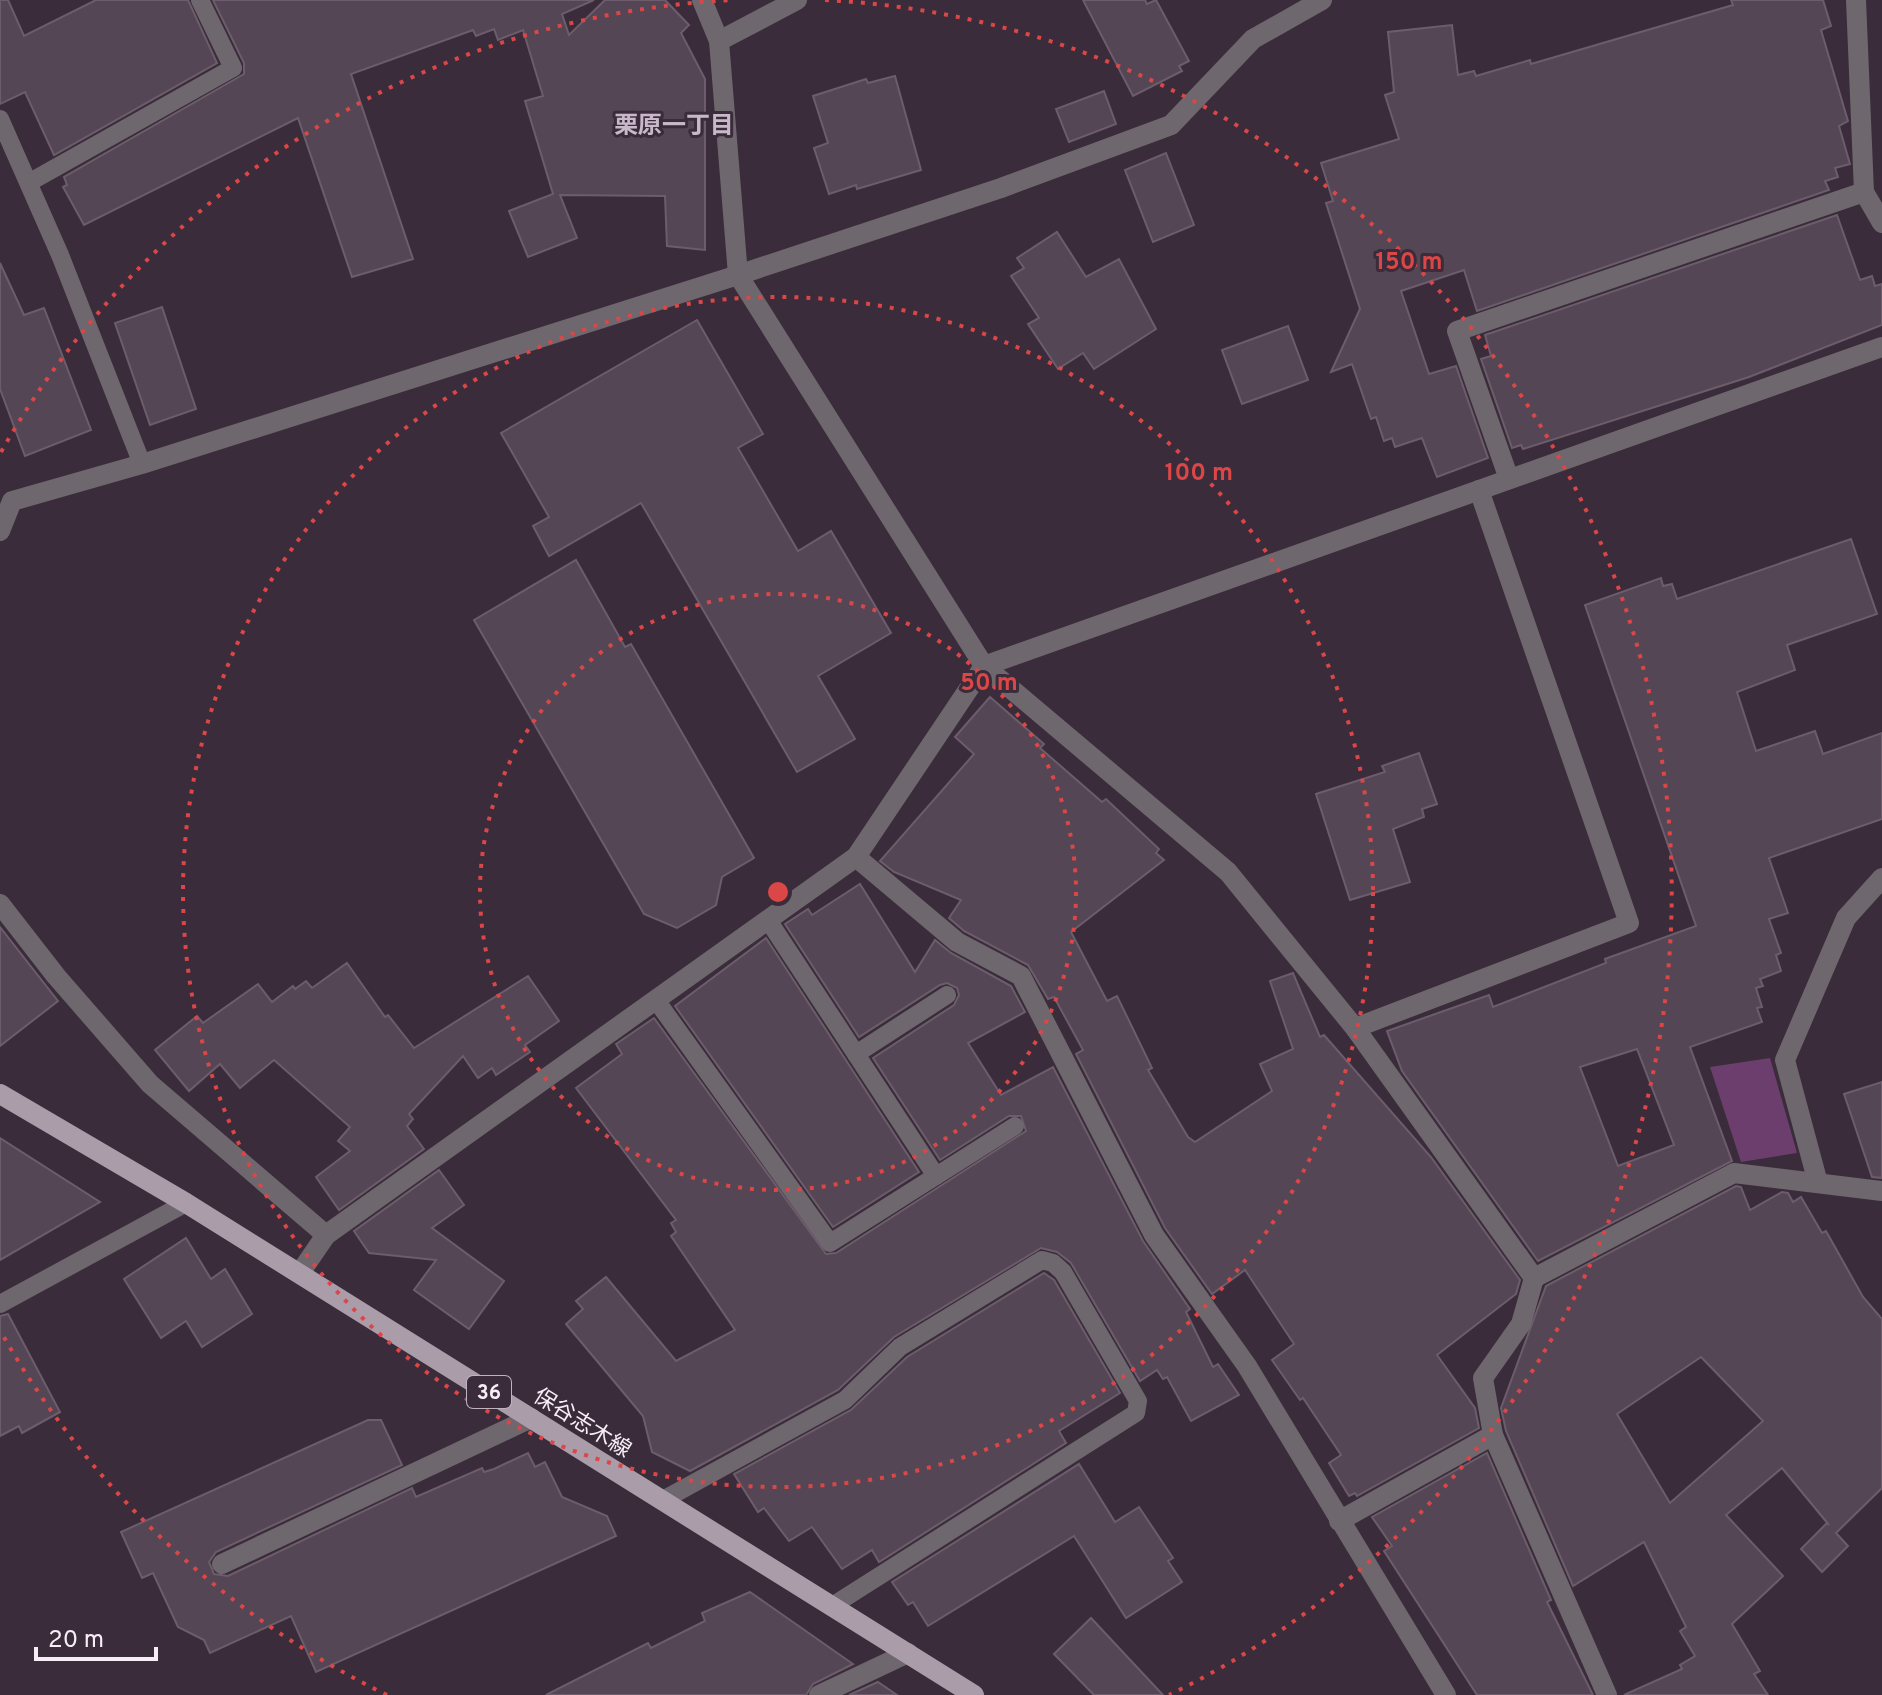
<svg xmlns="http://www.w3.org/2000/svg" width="1882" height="1695" font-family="Overpass,'Noto Sans JP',sans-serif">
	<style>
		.green { fill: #6c3e6d }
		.building { fill: #544654; stroke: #6d5d6c; stroke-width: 2; fill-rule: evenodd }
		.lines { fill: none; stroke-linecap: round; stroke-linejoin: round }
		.lane { stroke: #6e676e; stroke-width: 18 }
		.street { stroke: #6e676e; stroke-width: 20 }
		.primary { stroke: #ab9caa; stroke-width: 20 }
		.ring { fill: none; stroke: #db4647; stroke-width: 4; stroke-dasharray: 4 8 }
		.labels { text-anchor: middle; stroke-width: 6; stroke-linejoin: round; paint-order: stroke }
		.shield { fill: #3a2c3a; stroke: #beb3be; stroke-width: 2 }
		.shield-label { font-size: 20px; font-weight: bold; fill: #f6edf6 }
		.street-label { font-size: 22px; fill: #f6edf6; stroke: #3a2c3a }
		.neighbourhood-label { font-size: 24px; font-weight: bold; fill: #c9b8c9; stroke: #3a2c3a }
		.centre { fill: #db4647; stroke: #3a2c3a; stroke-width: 4 }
		.ring-label { font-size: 24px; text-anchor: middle; font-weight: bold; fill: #db4647; stroke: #3a2c3a; stroke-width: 6; stroke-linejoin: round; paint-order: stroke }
	</style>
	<rect width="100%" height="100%" fill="#3a2c3a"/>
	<!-- green -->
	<polygon class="green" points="1770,1058 1797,1153 1741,1162 1710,1067"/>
	<!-- building -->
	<g class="building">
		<polygon points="0,0 8,0 24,36 96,0 188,0 217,63 54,155 25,92 0,104"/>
		<polygon points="213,0 594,0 562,14 569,35 605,0 665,0 689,25 681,33 705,79 705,250 667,246 665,196 560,195 577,238 528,257 509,211 553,194 525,101 543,96 523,30 498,40 494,29 476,36 473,30 351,74 413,259 352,277 298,118 84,225 63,187 67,185 64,177 244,74 244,63"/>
		<polygon points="1083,0 1145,0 1147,4 1156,0 1189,61 1179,66 1182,71 1133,96"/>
		<polygon points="1731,0 1823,0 1831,26 1821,30 1848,121 1839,126 1850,164 1835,168 1838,177 1825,181 1829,190 1477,311 1464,270 1401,291 1429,374 1456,366 1488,458 1437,477 1422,438 1395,447 1392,438 1384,441 1376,417 1371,419 1352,364 1331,372 1360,309 1326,203 1333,201 1321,163 1399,139 1385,95 1394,92 1388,32 1452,25 1458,75 1474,71 1476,76 1530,60 1531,64 1733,5"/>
		<polygon points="895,76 921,170 857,189 856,185 829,194 814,148 828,143 813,96 866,79 868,83"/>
		<polygon points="1104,91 1116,124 1069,142 1056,109"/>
		<polygon points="1166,153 1194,225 1153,242 1125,170"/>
		<polygon points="1837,215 1860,280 1872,276 1875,286 1882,284 1882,325 1749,377 1523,449 1521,445 1512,448 1481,359 1491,356 1485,335"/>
		<polygon points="1057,232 1086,277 1119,259 1156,329 1094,369 1083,353 1058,369 1028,324 1039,318 1011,276 1024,268 1017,258"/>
		<polygon points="0,263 24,315 44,308 91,430 25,456 0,389"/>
		<polygon points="162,307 196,409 150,425 115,323"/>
		<polygon points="697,320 763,434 738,448 798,551 831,531 891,633 818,676 855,739 797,772 641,503 549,556 533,526 549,517 501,433"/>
		<polygon points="1288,326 1308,380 1242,404 1222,350"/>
		<path d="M1851,539L1877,614L1787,645L1795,670L1737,692L1756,751L1815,731L1823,754L1882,733V819L1769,858L1788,913L1769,919L1781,953L1776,955L1781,971L1760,979L1763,986L1756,988L1762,1007L1757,1008L1762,1022L1690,1047L1732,1161L1538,1261L1402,1071L1387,1031L1489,995L1493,1007L1606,963L1605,959L1696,926L1585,605L1661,578L1663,586L1672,584L1677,599ZM1637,1049L1674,1145L1618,1166L1580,1067Z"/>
		<polygon points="576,560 625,647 631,644 754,858 722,877 716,905 677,928 644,914 474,620"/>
		<polygon points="990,697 1044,744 1040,748 1102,802 1106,799 1159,849 1156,853 1164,860 1071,932 1107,1001 1117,996 1152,1068 1148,1070 1188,1137 1195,1142 1272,1091 1260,1064 1293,1049 1270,981 1293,973 1320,1037 1324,1035 1431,1157 1520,1280 1516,1294 1437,1355 1475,1408 1479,1428 1357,1496 1355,1493 1349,1496 1329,1463 1341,1455 1303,1398 1300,1400 1272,1360 1294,1344 1245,1270 1212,1294 1165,1228 1076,1054 1083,1050 1054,997 1048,999 1028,965 964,931 949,918 961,900 894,872 880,861 974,754 955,737"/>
		<polygon points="1419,753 1437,804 1422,809 1424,817 1393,829 1410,882 1350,900 1316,794 1385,772 1382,766"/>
		<polygon points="860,884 915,972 935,940 951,953 1011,986 1025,1012 968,1043 1001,1095 1053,1067 1143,1241 1190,1309 1186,1312 1213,1367 1218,1364 1239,1395 1191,1421 1167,1377 1163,1379 1157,1370 1140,1381 1071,1263 1057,1252 1041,1248 894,1337 838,1390 690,1471 652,1452 643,1416 566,1324 583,1309 576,1301 606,1277 676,1361 735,1330 671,1236 676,1232 671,1223 676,1220 576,1088 622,1054 616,1044 654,1018 826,1254 836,1253 1026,1131 1021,1116 1009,1116 940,1160 873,1058 954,1005 959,995 957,988 947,983 940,985 859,1037 785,924 808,909 812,915"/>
		<polygon points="0,927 58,1001 0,1046"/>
		<polygon points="766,938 919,1172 833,1227 675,1006"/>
		<polygon points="347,963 385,1017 388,1015 414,1048 528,976 559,1021 525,1045 530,1052 496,1075 492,1068 478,1078 463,1056 409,1114 413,1119 407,1126 424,1149 339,1210 316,1177 350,1151 338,1141 350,1127 274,1060 240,1088 220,1064 189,1091 155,1050 197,1016 203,1023 258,984 272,1002 293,986 295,989 306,981 312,988"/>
		<polygon points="1882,1082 1882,1178 1872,1177 1844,1094"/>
		<polygon points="0,1138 100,1202 0,1260"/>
		<polygon points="439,1170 464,1205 432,1228 504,1281 469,1329 414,1290 436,1260 369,1253 354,1231"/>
		<path d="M1736,1186L1741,1187L1750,1210L1782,1192L1788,1193L1793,1202L1801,1197L1822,1233L1826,1231L1863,1297L1882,1319V1488L1836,1533L1848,1546L1822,1572L1801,1549L1827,1523L1829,1525L1782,1468L1726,1515L1783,1576L1732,1624L1760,1671L1754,1674L1768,1695H1624L1682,1669L1680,1665L1695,1656L1680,1631L1686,1627L1644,1542L1573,1586L1506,1431L1501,1408L1546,1286ZM1701,1357L1763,1421L1670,1503L1617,1414Z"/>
		<polygon points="186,1238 211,1279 225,1269 252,1314 202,1347 186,1321 161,1338 124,1279"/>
		<polygon points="1044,1273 1054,1280 1120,1393 1059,1431 1066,1443 879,1562 872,1550 842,1569 812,1527 789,1541 764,1508 758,1512 734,1474 851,1410 907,1357"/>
		<polygon points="8,1314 60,1412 22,1433 19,1426 0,1436 0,1316"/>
		<polygon points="368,1420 381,1420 402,1465 216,1552 209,1562 214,1574 228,1576 412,1488 416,1497 482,1468 484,1472 494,1469 528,1453 535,1467 545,1462 562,1497 607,1516 616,1536 316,1672 291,1616 210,1653 204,1640 178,1627 153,1573 142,1578 121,1532"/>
		<polygon points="1487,1453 1551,1600 1547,1602 1593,1695 1477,1695 1384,1551 1392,1546 1372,1517"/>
		<polygon points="1079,1464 1115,1522 1139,1507 1173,1558 1168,1561 1182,1582 1126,1618 1074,1536 928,1626 913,1602 908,1605 892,1582"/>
		<polygon points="750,1592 853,1664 813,1684 806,1695 546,1695 648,1643 651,1648 705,1621 702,1613"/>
		<polygon points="1091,1618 1163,1695 1094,1695 1054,1654"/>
		<polygon points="878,1682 897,1695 849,1695"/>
	</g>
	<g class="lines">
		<!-- lane -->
		<g class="lane">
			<polyline points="0,119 60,255 142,464"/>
			<polyline points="30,182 233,68 200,0"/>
			<polyline points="656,1000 830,1243 936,1176 768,920"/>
			<polyline points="856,1054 947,995"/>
			<polyline points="936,1176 1015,1126"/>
			<polyline points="0,1304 186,1203"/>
			<polyline points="663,1500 845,1400 900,1347 1042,1260 1053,1263 1063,1272 1138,1401 1136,1413 832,1606"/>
		</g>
		<!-- street -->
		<g class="street">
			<polyline points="1322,0 1253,39 1171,125 1001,188 738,275 984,666 1228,872 1355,1028 1534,1278 1521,1324 1483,1378 1493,1435 1339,1521"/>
			<polyline points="1856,0 1864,192 1882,223"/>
			<polyline points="719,41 797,0"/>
			<polyline points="1509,479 1457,331 1864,192"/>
			<polyline points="0,531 12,501 142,464 738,275 719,41 702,0"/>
			<polyline points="856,857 957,942 1021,976 1154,1235 1247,1366 1446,1695"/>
			<polyline points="0,904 56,976 150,1084 326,1235"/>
			<polyline points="1355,1028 1629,923 1479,490"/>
			<polyline points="1818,1183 1785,1060 1846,918 1882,878"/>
			<polyline points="300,1273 326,1235 856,857 984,666 1882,347"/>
			<polyline points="1534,1278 1734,1173 1882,1191"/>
			<polyline points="1493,1435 1607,1695"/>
			<polyline points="222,1564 531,1418"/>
			<polyline points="819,1695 908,1653"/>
		</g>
		<!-- primary -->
		<polyline class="primary" points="0,1094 186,1203 974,1695"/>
	</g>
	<!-- distance rings -->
	<g class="ring">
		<circle cx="778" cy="892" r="298"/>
		<circle cx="778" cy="892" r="595"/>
		<path d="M387 1695A893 893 0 0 1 1 1332M1 452A893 893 0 0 1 731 0M825 0A893 893 0 0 1 1169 1695"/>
	</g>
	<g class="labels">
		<!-- shield labels -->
		<rect class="shield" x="467" y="1376" width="44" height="32" rx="6"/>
		<g class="shield-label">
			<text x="489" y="1399">36</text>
		</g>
		<!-- street labels -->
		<g class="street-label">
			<text transform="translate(583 1422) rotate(32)" y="8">保谷志木線</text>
		</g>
		<!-- neighbourhood labels -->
		<g class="neighbourhood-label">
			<text x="674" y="133">栗原一丁目</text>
		</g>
	</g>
	<circle cx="778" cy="892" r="12" class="centre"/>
	<g class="ring-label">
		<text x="1409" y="269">150 m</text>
		<text x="1199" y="480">100 m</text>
		<text x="989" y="690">50 m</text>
	</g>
	<!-- scale -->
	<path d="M36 1647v12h120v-12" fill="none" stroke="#f6edf6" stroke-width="4"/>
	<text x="48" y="1647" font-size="24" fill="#f6edf6" stroke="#3a2c3a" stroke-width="6" paint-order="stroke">20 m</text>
</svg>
